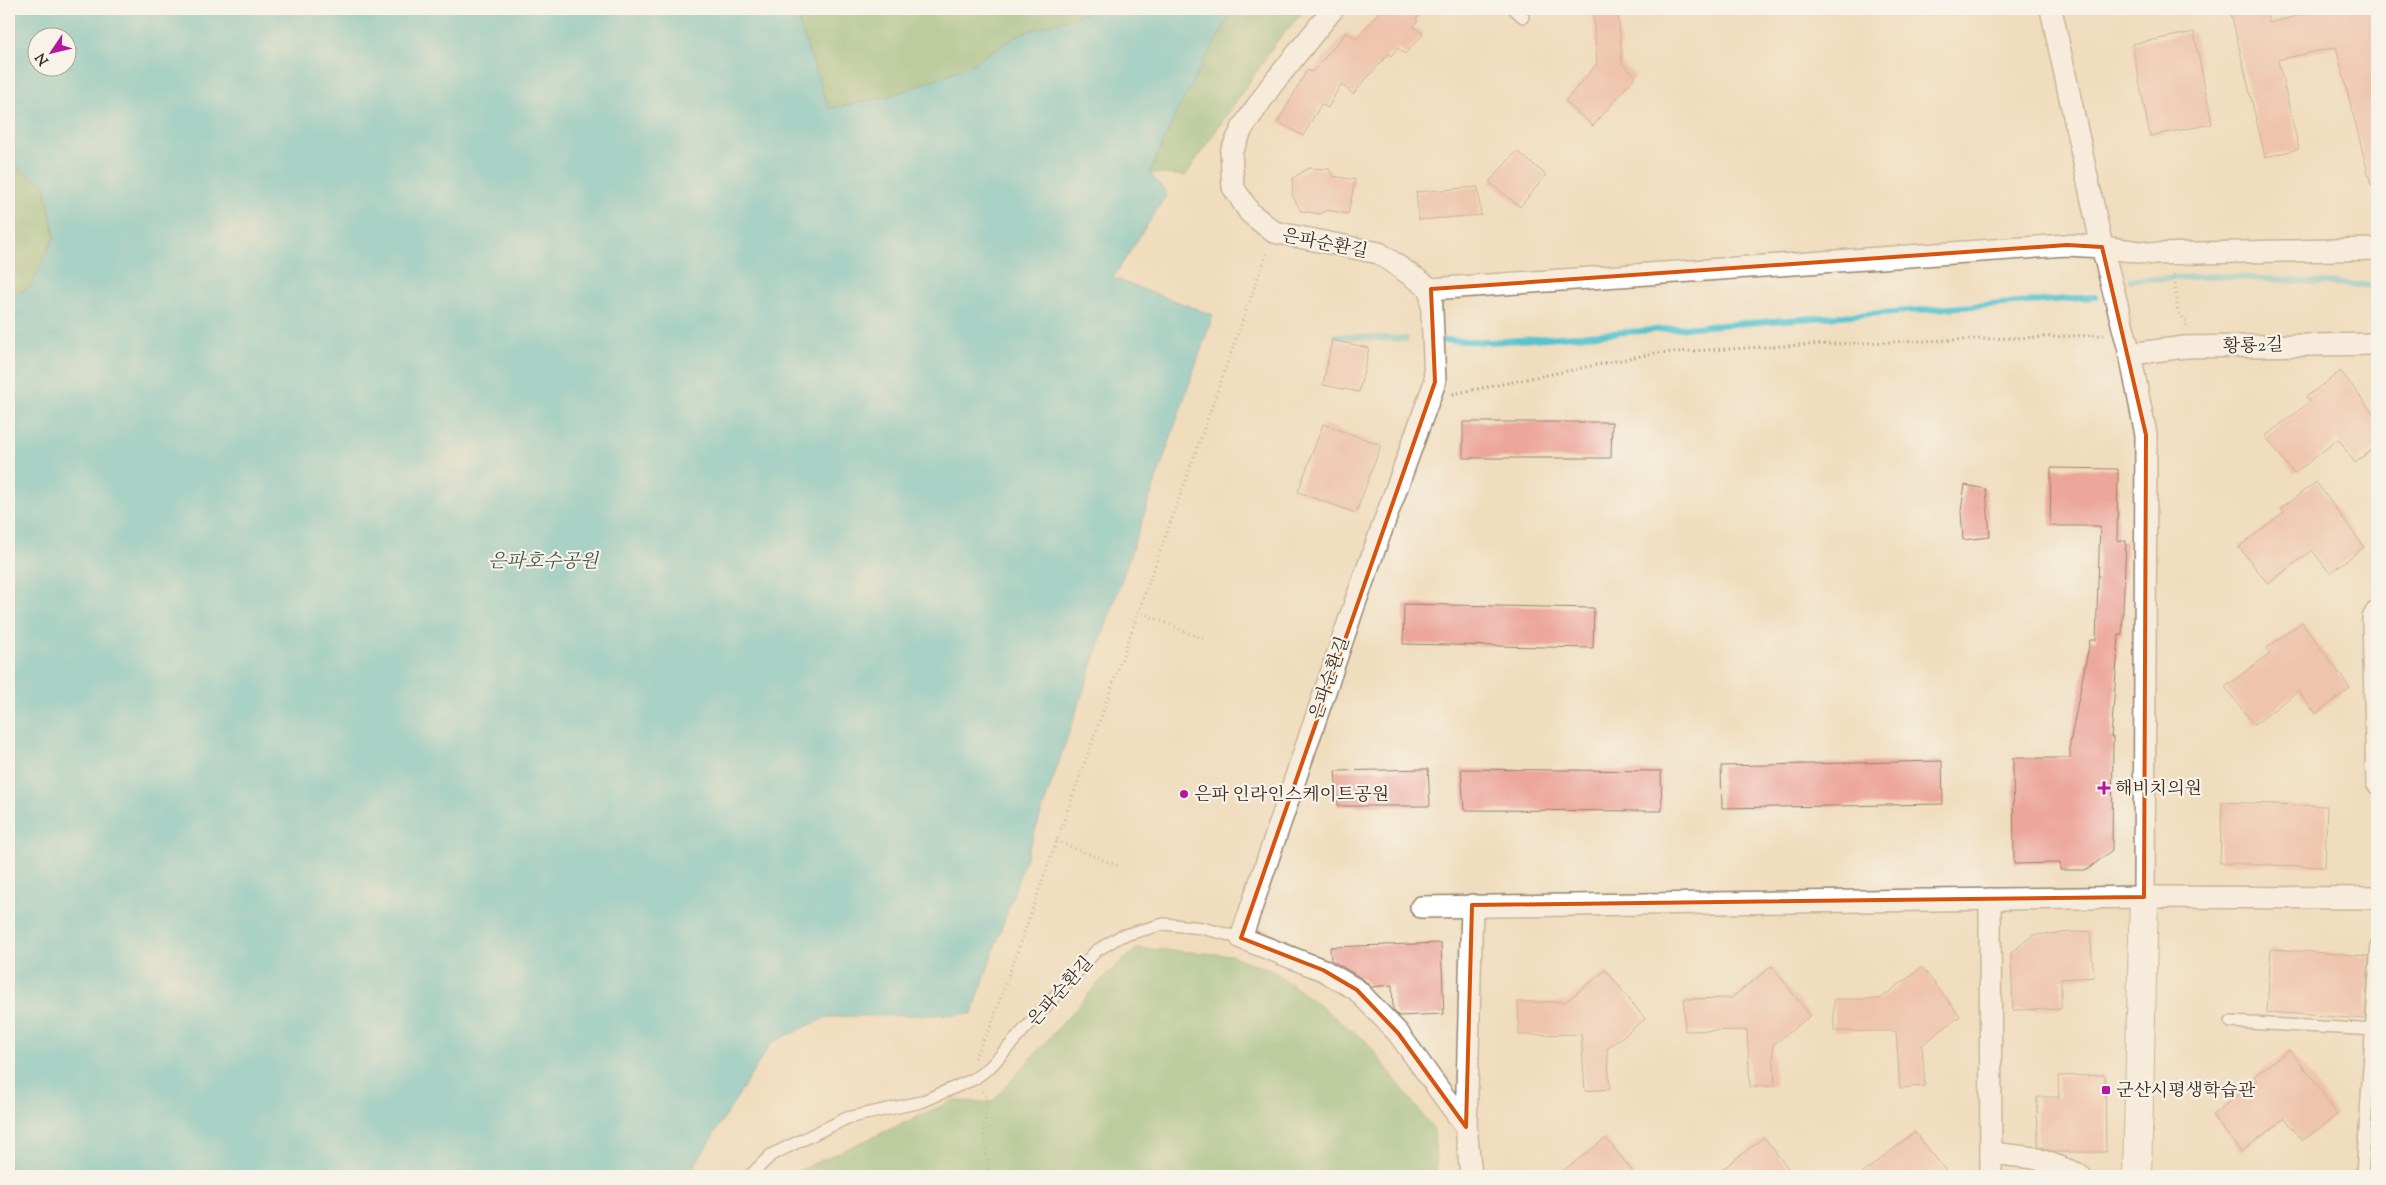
<svg xmlns="http://www.w3.org/2000/svg" width="2386" height="1185" font-family="'Sorts Mill Goudy','Noto Serif KR',serif">
	<style>
		.forest { fill: #7bb878; stroke: #5b714b }
		.water { fill: #56c3ce; stroke: #487676; fill-rule: evenodd }
		.lines { fill: none; stroke-linecap: round; stroke-linejoin: round }
		.stream { stroke: #56c3ce; stroke-width: 6 }
		.building { fill: #eda69b }
		.service-casing { stroke: #96846e; stroke-width: 14 }
		.minor-casing { stroke: #96846e; stroke-width: 24 }
		.tertiary-casing { stroke: #96846e; stroke-width: 30 }
		.path { stroke: #96846e; stroke-width: 3; stroke-dasharray: 1 4; stroke-linecap: butt }
		.service { stroke: #fff; stroke-width: 11 }
		.minor { stroke: #fff; stroke-width: 21 }
		.tertiary { stroke: #fff; stroke-width: 28 }
		.marked { fill: none; stroke: #d7540e; stroke-width: 4; stroke-linejoin: round }
		.poi-dot { fill: #b5179e; stroke: #f7f3e8; stroke-width: 2 }
		.labels { text-anchor: middle; stroke-width: 4.5; stroke-linejoin: round; paint-order: stroke }
		.street-label { font-size: 18px; fill: #3b2a1e; stroke: #f7f3e8 }
		.poi-label { font-size: 18px; fill: #3b2a1e; stroke: #f7f3e8; text-anchor: start }
		.water-label { font-size: 19px; font-style: italic; fill: #435853; stroke: #f7f3e8 }
	</style>
	<rect width="100%" height="100%" fill="#f7f3e8"/>
	<filter id="ink" filterUnits="userSpaceOnUse"><feTurbulence type="fractalNoise" baseFrequency=".02" numOctaves="2"/><feDisplacementMap in="SourceGraphic" scale="10" xChannelSelector="R" yChannelSelector="G"/><feConvolveMatrix kernelMatrix="1 2 1 2 8 2 1 2 1" color-interpolation-filters="sRGB"/></filter>
	<filter id="wash" filterUnits="userSpaceOnUse"><feTurbulence type="fractalNoise" baseFrequency=".0096" numOctaves="4" result="noise"/><feDisplacementMap in="SourceGraphic" scale="20" xChannelSelector="R" yChannelSelector="G"/><feGaussianBlur stdDeviation="1.12" result="paint"/><feColorMatrix in="noise" values="0 0 0 0 0 0 0 0 0 0 0 0 0 0 0 0 0 1.4 0 .05"/><feComposite in="paint" operator="in"/></filter>
	<g filter="url(#wash)">
		<rect width="100%" height="100%" fill="#f0ddbe"/>
		<!-- forest -->
		<g class="forest">
			<polygon points="812,9 1098,9 1018,35 971,65 894,95 829,109 799,24"/>
			<polygon points="1233,9 1306,9 1278,40 1185,176 1150,173 1176,113"/>
			<polygon points="9,162 45,185 55,236 30,287 9,298"/>
			<polygon points="1137,948 1231,955 1275,972 1366,1041 1434,1130 1437,1176 787,1176 952,1101 992,1102 1102,979"/>
		</g>
		<!-- water -->
		<path class="water" d="M9,9H812L799,24L829,109L894,95L971,65L1018,35L1098,9H1233L1176,113L1150,173L1167,194L1113,278L1213,315L972,1014L827,1017L771,1043L688,1176H9V298L30,287L55,236L45,185L9,162ZM38,38H68V68H38Z"/>
		<g class="lines">
			<!-- stream -->
			<g class="stream">
				<polyline points="2131,280 2218,276 2377,286"/>
				<polyline points="1335,336 1406,339"/>
				<polyline points="1441,340 1492,342 2095,297"/>
			</g>
		</g>
		<g id="blocks">
			<!-- building -->
			<g class="building">
				<polygon points="1382,9 1426,9 1416,19 1418,21 1413,26 1423,34 1405,54 1398,48 1391,56 1389,53 1353,94 1341,84 1328,108 1321,104 1303,136 1278,122 1307,70 1312,72 1347,32 1356,39"/>
				<polygon points="1593,9 1618,9 1622,64 1636,76 1593,126 1565,101 1597,64"/>
				<polygon points="2230,9 2266,9 2269,23 2325,9 2377,9 2377,185 2371,185 2336,47 2278,60 2299,149 2265,157"/>
				<polygon points="2194,32 2212,124 2150,136 2132,44"/>
				<polygon points="1517,151 1546,175 1520,207 1489,182"/>
				<polygon points="1309,168 1329,169 1333,176 1355,180 1348,214 1327,210 1320,214 1301,211 1292,195 1293,178"/>
				<polygon points="1478,187 1481,215 1419,220 1416,192"/>
				<polygon points="1332,340 1369,348 1359,392 1323,385"/>
				<polygon points="2341,371 2377,419 2377,446 2355,463 2338,439 2294,474 2265,436 2310,402 2306,397"/>
				<polygon points="1463,422 1612,422 1611,458 1463,458"/>
				<polygon points="1323,424 1381,445 1356,513 1298,492"/>
				<polygon points="2051,468 2118,469 2117,540 2126,541 2122,635 2119,635 2111,737 2113,737 2112,850 2087,870 2060,870 2060,863 2014,864 2013,758 2070,758 2070,743 2090,640 2096,640 2100,526 2050,526"/>
				<polygon points="2316,482 2364,547 2330,573 2312,550 2268,584 2239,547 2284,512 2281,508"/>
				<polygon points="1965,485 1986,489 1990,537 1963,540 1961,511"/>
				<polygon points="1404,604 1594,608 1593,648 1403,644"/>
				<polygon points="2302,622 2350,688 2316,714 2298,691 2254,725 2225,687 2270,653 2267,648"/>
				<polygon points="1942,761 1943,804 1722,808 1721,766"/>
				<polygon points="1428,769 1430,806 1338,806 1335,771"/>
				<polygon points="1461,769 1661,771 1662,811 1464,810"/>
				<polygon points="2222,802 2327,806 2325,867 2220,863"/>
				<polygon points="2090,931 2094,977 2061,979 2061,1009 2013,1010 2011,953 2033,935"/>
				<polygon points="1441,943 1444,1014 1399,1016 1393,1010 1392,985 1371,987 1363,979 1331,960 1330,947"/>
				<polygon points="2271,949 2369,956 2365,1019 2267,1012"/>
				<polygon points="1772,966 1810,1016 1773,1045 1775,1086 1750,1087 1747,1030 1685,1031 1684,999 1731,998"/>
				<polygon points="1922,967 1960,1016 1922,1045 1925,1086 1900,1088 1896,1031 1834,1031 1834,999 1880,999"/>
				<polygon points="1606,970 1645,1019 1607,1049 1610,1089 1585,1091 1581,1034 1519,1035 1518,1002 1565,1002"/>
				<polygon points="2289,1050 2314,1080 2337,1115 2302,1141 2285,1118 2241,1152 2212,1115 2257,1080 2254,1076"/>
				<polygon points="2105,1075 2106,1152 2056,1152 2038,1146 2037,1097 2059,1097 2058,1076"/>
				<polygon points="1915,1132 1950,1176 1859,1176"/>
				<polygon points="1764,1137 1794,1176 1714,1176"/>
				<polygon points="1606,1138 1636,1176 1556,1176"/>
			</g>
		</g>
	</g>
	<g filter="url(#ink)">
		<use href="#blocks" fill-opacity="0" stroke="#96846e" stroke-width="1"/>
		<g class="lines">
			<defs>
				<g id="service">
					<polyline points="1514,9 1523,17"/>
					<polyline points="2231,1022 2377,1030"/>
					<polyline points="750,1176 771,1155 847,1118 921,1102 974,1079 990,1067 1096,951 1121,936 1164,924 1202,928 1241,938"/>
					<polyline points="2362,1176 2377,943"/>
				</g>
				<g id="minor">
					<polyline points="1333,9 1271,86 1243,127 1231,152 1233,187 1250,213 1274,232 1379,253 1431,289"/>
					<polyline points="2051,9 2102,247 2155,254 2377,249"/>
					<polyline points="1431,289 2067,245 2102,247 2130,354 2146,435 2144,897"/>
					<polyline points="1431,289 1435,382 1355,603 1241,938 1323,970 1357,990 1398,1033 1466,1127"/>
					<polyline points="2130,354 2185,347 2377,344"/>
					<polyline points="2377,611 2373,618 2377,783"/>
					<polyline points="1990,899 1991,1176"/>
					<polyline points="1421,907 2144,897 2377,898"/>
					<polyline points="1991,1153 2035,1158 2076,1173 2080,1176"/>
					<polyline points="1471,1176 1466,1127 1472,905"/>
				</g>
				<polyline id="tertiary" points="2137,1176 2144,897"/>
			</defs>
			<!-- service casing -->
			<use href="#service" class="service-casing"/>
			<!-- minor casing -->
			<use href="#minor" class="minor-casing"/>
			<!-- tertiary casing -->
			<use href="#tertiary" class="tertiary-casing"/>
			<!-- path -->
			<g class="path">
				<polyline points="9,201 11,200"/>
				<polyline points="2174,274 2178,313 2187,321 2186,326"/>
				<polyline points="1453,394 1655,353 1801,345 2104,335"/>
				<polyline points="1138,611 1203,639"/>
				<polyline points="1056,841 1121,867"/>
				<polyline points="974,1058 991,1025 1267,252"/>
				<polyline points="982,1091 987,1098 984,1132 989,1176"/>
			</g>
			<!-- service -->
			<use href="#service" class="service"/>
			<!-- minor -->
			<use href="#minor" class="minor"/>
			<!-- tertiary -->
			<use href="#tertiary" class="tertiary"/>
		</g>
	</g>
	<!-- marked area -->
	<path d="M0 0H2386V1185H0ZM2067,245L2102,247L2146,435L2144,897L1472,905L1466,1127L1398,1033L1357,990L1323,970L1241,938L1435,382L1431,289Z" fill="#f0ddbe" fill-opacity=".55" fill-rule="evenodd"/>
	<path class="marked" d="M2067,245L2102,247L2146,435L2144,897L1472,905L1466,1127L1398,1033L1357,990L1323,970L1241,938L1435,382L1431,289Z"/>
	<!-- markers -->
	<g class="poi-dot">
		<path d="M2101.5 780.5h5v5h5v5h-5v5h-5v-5h-5v-5h5z"/>
		<circle cx="1184" cy="794" r="5"/>
		<rect x="2101" y="1085" width="10" height="10" rx="2.5"/>
	</g>
	<g class="labels">
		<!-- street labels -->
		<g class="street-label">
			<text transform="translate(1325 243) rotate(11)" y="6">은파순환길</text>
			<text transform="translate(2253 345) rotate(-2)" y="6">황룡2길</text>
			<text transform="translate(1329 678) rotate(-71)" y="6">은파순환길</text>
			<text transform="translate(1060 991) rotate(-48)" y="6">은파순환길</text>
		</g>
		<!-- poi labels -->
		<g class="poi-label">
			<text x="2115" y="794">해비치의원</text>
			<text x="1194" y="800">은파 인라인스케이트공원</text>
			<text x="2116" y="1096">군산시평생학습관</text>
		</g>
		<!-- water labels -->
		<g class="water-label">
			<text x="543" y="567">은파호수공원</text>
		</g>
	</g>
	<!-- margin -->
	<rect width="2386" height="1185" fill="none" stroke="#f7f3e8" stroke-width="30"/>
	<!-- north arrow -->
	<g transform="translate(52 52) rotate(235)"><circle r="24" fill="#f7f3e8" stroke="#aca397"/>
	<path d="M0-4L9 19L0 12L-9 19Z" fill="#b5179e"/>
	<text y="-8" font-size="14" font-weight="bold" text-anchor="middle" fill="#3b2a1e">N</text>
	</g>
</svg>
